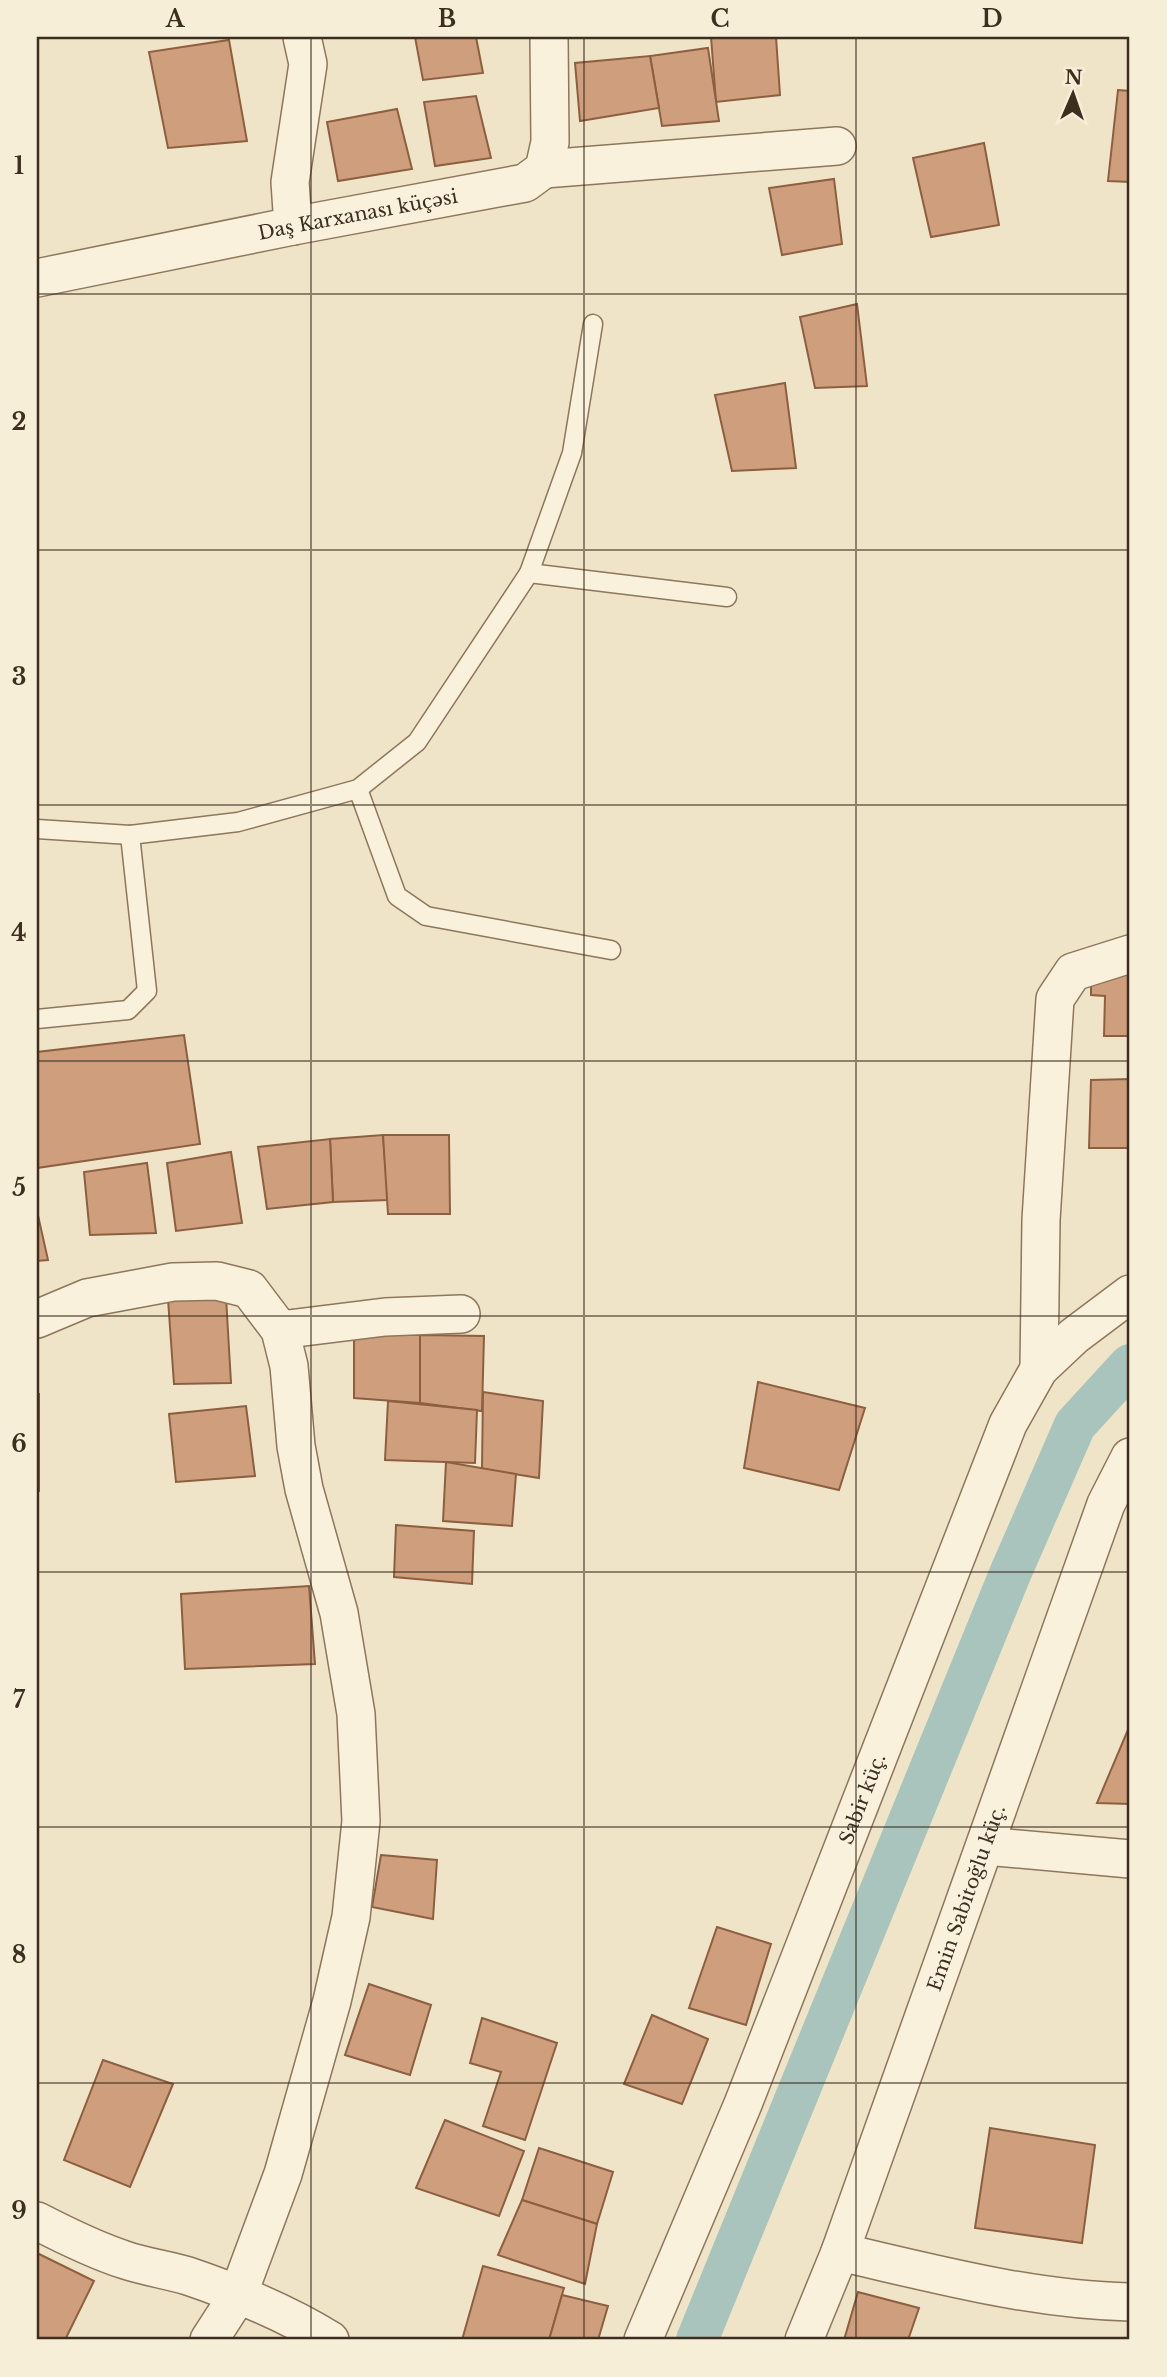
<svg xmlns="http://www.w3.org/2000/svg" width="1167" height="2377" font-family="'Libre Baskerville',serif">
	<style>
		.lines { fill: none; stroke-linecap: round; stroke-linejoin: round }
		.canal { stroke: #a9c4bc; stroke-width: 42 }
		.building { fill: #cf9f7d; stroke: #8d5f41; stroke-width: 2 }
		.lane-casing { stroke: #8d765c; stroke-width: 21 }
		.street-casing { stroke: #8d765c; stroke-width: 40 }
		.lane { stroke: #faf1dc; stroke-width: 18 }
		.street { stroke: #faf1dc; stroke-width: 37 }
		.grid { fill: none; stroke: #3d2e20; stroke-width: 2; stroke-opacity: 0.55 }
		.labels { text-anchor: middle; stroke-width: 5; stroke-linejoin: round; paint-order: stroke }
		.street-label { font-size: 19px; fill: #3d2e20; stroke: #f7eed8 }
		.neatline { fill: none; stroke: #3d2e20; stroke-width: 2.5 }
		.grid-label { font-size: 23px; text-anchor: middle; font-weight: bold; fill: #3d2e20 }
	</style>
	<rect width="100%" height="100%" fill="#f0e4c8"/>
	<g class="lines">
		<!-- canal -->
		<polyline class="canal" points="697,2340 1010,1574 1075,1425 1130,1365"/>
	</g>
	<!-- building -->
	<g class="building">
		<polygon points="415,37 476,37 483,73 423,80"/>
		<polygon points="711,37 776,37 780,95 716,102"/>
		<polygon points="229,40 247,141 168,148 149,52"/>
		<polygon points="708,48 719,121 662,126 650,56"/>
		<polygon points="650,56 659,108 580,121 575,63"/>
		<polygon points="1118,90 1130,91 1130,182 1108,181"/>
		<polygon points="476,96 491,158 435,166 424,102"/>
		<polygon points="397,109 412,169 338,181 327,122"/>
		<polygon points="984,143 999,225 931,237 913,158"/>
		<polygon points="834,179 842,244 782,255 769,188"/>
		<polygon points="857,304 867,386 815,388 800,317"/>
		<polygon points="785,383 796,468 732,471 715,395"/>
		<polygon points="1130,963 1130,1036 1104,1036 1105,996 1091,995 1091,976"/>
		<polygon points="184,1035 200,1144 37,1168 37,1052"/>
		<polygon points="1130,1079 1130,1148 1089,1148 1091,1080"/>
		<polygon points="383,1135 388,1200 333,1202 330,1139"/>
		<polygon points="383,1135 449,1135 450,1214 388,1214"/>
		<polygon points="330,1139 333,1202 267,1209 258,1147"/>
		<polygon points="231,1152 242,1223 176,1231 167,1163"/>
		<polygon points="147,1163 156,1233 90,1235 84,1172"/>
		<polygon points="37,1211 48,1260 37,1261"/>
		<polygon points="226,1297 231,1383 174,1384 168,1299"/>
		<polygon points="354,1334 420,1335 420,1403 354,1398"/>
		<polygon points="420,1335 484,1336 482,1411 420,1403"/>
		<polygon points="758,1382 865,1408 839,1490 744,1468"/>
		<polygon points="483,1392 543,1401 539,1478 482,1469"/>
		<rect x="37" y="1394" width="2" height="97"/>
		<polygon points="388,1401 477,1410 475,1463 385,1460"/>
		<polygon points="246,1406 255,1476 176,1482 169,1414"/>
		<polygon points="446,1462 516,1474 512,1526 443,1521"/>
		<polygon points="396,1525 474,1531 472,1584 394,1577"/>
		<polygon points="309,1586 315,1664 185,1669 181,1594"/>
		<polygon points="1130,1725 1130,1804 1097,1803"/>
		<polygon points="381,1855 437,1860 433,1919 372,1907"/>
		<polygon points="717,1927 771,1944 746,2025 689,2008"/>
		<polygon points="369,1984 431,2005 410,2075 345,2055"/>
		<polygon points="652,2015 708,2039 682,2104 624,2084"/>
		<polygon points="482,2018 557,2043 525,2140 483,2126 501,2072 470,2063"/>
		<polygon points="103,2060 173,2084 130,2187 64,2160"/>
		<polygon points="445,2120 524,2151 499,2216 416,2188"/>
		<polygon points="990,2128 1095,2145 1082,2243 975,2228"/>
		<polygon points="539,2148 613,2172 597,2224 522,2200"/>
		<polygon points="522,2200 597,2224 585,2284 498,2255"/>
		<polygon points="37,2253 94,2281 65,2340 37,2340"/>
		<polygon points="483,2266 564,2288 549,2340 462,2340"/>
		<polygon points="858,2292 919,2308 908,2340 844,2340"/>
		<polygon points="562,2295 608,2306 598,2340 549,2340"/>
	</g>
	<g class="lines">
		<defs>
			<g id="lane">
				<polyline points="529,573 727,597"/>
				<polyline points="358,789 397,896 426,916 611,950"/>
				<polyline points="37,829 130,835 238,822 358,789 417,742 529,573 572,453 593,324"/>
				<polyline points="37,1019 128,1010 147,991 130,835"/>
			</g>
			<g id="street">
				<polyline points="544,169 837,146"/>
				<polyline points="293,226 290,182 308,64 302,37"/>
				<path id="s1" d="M37,278L293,226L525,183L544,169L550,142L549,37"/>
				<polyline points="37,1319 87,1298 173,1282 217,1281 249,1289 280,1330 289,1366 296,1446 304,1489 339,1613 356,1714 361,1821 351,1917 332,2001 283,2174 238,2295 209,2340"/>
				<polyline points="280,1330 385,1317 461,1314"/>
				<polyline points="1039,1369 1041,1220 1055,999 1073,972 1130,954"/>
				<polyline points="985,1846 1130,1859"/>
				<path d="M37,2221C66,2236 94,2250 125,2260C146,2267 168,2270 188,2276C238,2293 286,2313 330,2340"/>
				<path d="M840,2252C936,2274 1032,2300 1130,2302"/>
				<path id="s2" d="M643,2340L743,2104L1008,1424L1039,1369L1074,1336L1130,1294"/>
				<path id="s3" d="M804,2340L840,2252L1106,1504L1130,1457"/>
			</g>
		</defs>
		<!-- lane casing -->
		<use href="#lane" class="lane-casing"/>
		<!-- street casing -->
		<use href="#street" class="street-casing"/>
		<!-- lane -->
		<use href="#lane" class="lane"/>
		<!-- street -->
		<use href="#street" class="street"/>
	</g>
	<!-- grid -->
	<path class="grid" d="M311,37V2340M584,37V2340M856,37V2340M37,294H1130M37,550H1130M37,805H1130M37,1061H1130M37,1316H1130M37,1572H1130M37,1827H1130M37,2083H1130"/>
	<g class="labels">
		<!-- street labels -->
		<g class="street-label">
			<text dy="7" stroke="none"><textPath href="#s1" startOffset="327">Daş Karxanası küçəsi</textPath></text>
			<text dy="7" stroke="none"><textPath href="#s2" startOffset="584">Sabir küç.</textPath></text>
			<text dy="7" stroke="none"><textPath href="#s3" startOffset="471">Emin Sabitoğlu küç.</textPath></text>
		</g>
	</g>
	<!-- border -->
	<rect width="1167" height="2377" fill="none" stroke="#f7eed8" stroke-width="77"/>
	<!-- north arrow -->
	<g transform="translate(1073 94) rotate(2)" stroke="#f7eed8" stroke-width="5" paint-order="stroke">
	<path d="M0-5L12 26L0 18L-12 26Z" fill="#3d2e20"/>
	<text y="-10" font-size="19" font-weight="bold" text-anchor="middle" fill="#3d2e20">N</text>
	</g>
	<rect x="38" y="38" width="1090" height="2300" class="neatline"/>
	<g class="grid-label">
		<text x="175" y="27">A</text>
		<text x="447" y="27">B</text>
		<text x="720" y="27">C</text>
		<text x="992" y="27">D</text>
		<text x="19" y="174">1</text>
		<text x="19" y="430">2</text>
		<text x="19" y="685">3</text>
		<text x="19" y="941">4</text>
		<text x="19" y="1196">5</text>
		<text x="19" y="1452">6</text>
		<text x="19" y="1708">7</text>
		<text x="19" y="1963">8</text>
		<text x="19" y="2219">9</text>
	</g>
</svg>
